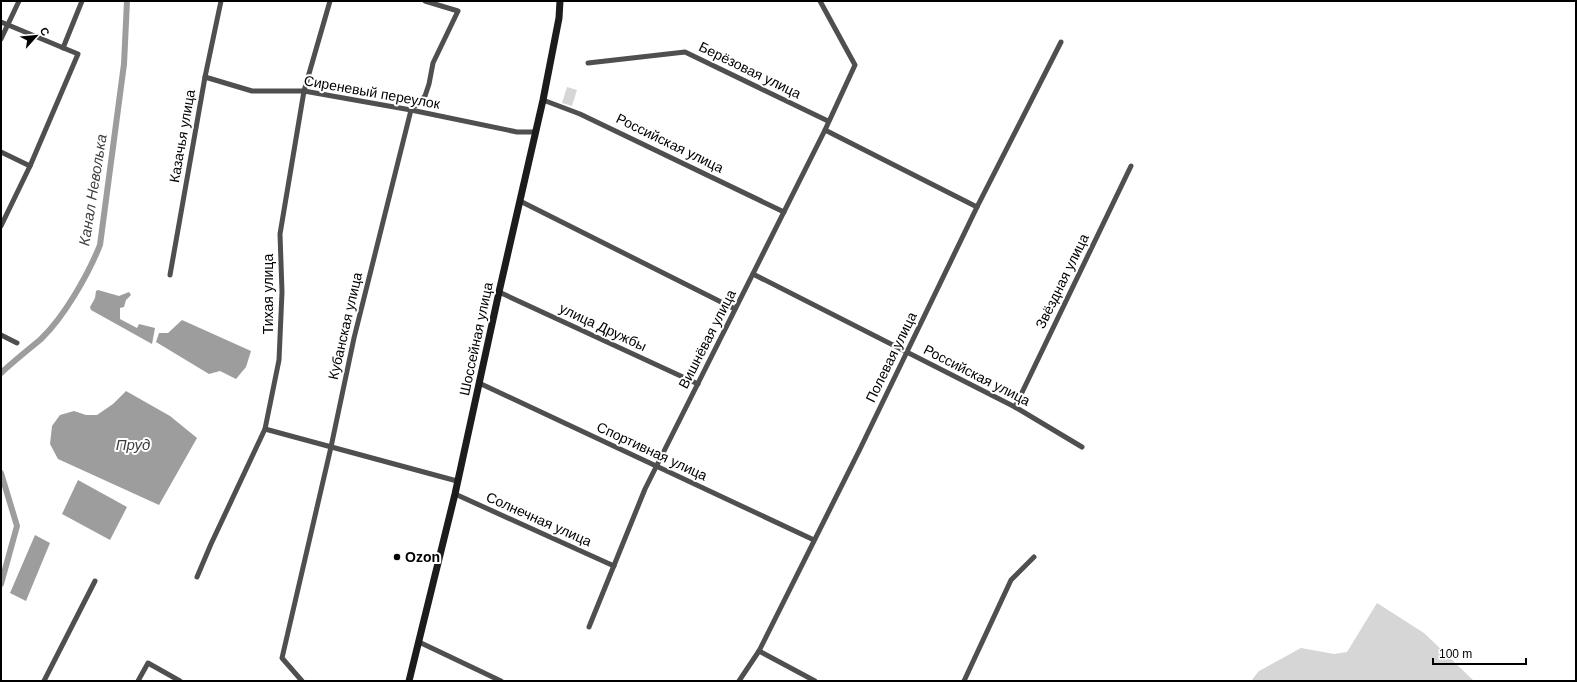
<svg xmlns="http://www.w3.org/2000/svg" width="1577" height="682" font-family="Helvetica,sans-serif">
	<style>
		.green { fill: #d6d6d6 }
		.water { fill: #9d9d9d }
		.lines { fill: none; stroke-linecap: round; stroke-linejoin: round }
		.canal { stroke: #9d9d9d; stroke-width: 6 }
		.street { stroke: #4f4f4f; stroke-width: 5 }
		.secondary { stroke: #1c1c1c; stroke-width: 7 }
		.poi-dot { fill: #000; stroke: #fff; stroke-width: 1.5 }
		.labels { text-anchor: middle; stroke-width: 4; stroke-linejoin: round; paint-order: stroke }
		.street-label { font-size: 14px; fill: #000; stroke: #fff }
		.poi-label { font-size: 14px; font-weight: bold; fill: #000; stroke: #fff; text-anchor: start }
		.water-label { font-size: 15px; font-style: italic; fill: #3e3e3e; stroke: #fff }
	</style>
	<rect width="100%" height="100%" fill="#fff"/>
	<!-- green -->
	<g class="green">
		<polygon points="567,87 577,90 572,106 562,103"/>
		<polygon points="1377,603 1424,633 1474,681 1251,681 1259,671 1301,648 1334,654 1347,652"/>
	</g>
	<!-- water -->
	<g class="water">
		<polygon points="98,290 119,296 129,292 131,295 126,300 124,307 120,308 120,319 137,328 139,324 155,328 152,344 91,310 90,307 95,298 96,291"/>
		<polygon points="182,320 251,351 246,367 236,379 220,371 209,374 156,342 159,333 168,333"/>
		<polygon points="126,391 170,416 197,438 159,505 58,459 50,444 52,426 60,415 74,411 86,415 97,415 113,404"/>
		<polygon points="78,480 127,507 110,540 62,514"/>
		<polygon points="35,535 50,543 26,601 10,593"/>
	</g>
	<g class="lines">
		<!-- canal -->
		<g class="canal">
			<path d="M1,373C14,361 28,350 41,339C64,317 88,275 100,245L124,64L127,1"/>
			<polyline points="1,473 17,526 1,584"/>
		</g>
		<!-- street -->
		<g class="street">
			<polyline points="1,22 78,54 30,166 1,226"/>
			<polyline points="1,39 19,1"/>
			<polyline points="63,48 82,1"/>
			<polyline points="588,63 685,52 828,121"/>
			<polyline points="205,77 252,91 304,91 411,110 517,132 535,132"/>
			<polyline points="543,100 580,114 784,212"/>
			<polyline points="825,130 977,207"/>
			<polyline points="1,152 30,166"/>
			<polyline points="520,201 735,309"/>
			<polyline points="753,274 1015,407 1082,447"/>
			<polyline points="170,275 205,77 221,1"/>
			<polyline points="499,292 698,384"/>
			<polyline points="1,335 17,343"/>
			<polyline points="479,383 814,540"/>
			<polyline points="1015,407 1131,166"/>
			<polyline points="265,429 457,481"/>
			<polyline points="455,494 614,566"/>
			<polyline points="197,577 211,544 265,429 279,360 282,292 280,234 304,91 330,1"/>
			<polyline points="589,627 645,489 825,130 855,65 820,1"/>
			<polyline points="419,642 501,681"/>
			<polyline points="759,651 815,681"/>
			<polyline points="44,681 95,581"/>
			<polyline points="138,681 148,663 180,681"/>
			<polyline points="302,681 282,658 331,447 354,338 411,110 425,96 429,84 433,63 458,11 425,1"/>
			<polyline points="739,681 759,651 860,449 977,207 1061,42"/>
			<polyline points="964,681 1011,580 1034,557"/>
		</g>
		<!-- secondary -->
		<polyline class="secondary" points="409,681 455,494 499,292 543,100 559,18 560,1"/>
	</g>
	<!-- markers -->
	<circle class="poi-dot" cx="397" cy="557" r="4"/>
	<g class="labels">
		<!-- street labels -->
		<g class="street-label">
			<text transform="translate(750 70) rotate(26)" y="5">Берёзовая улица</text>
			<text transform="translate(372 92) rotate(10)" y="5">Сиреневый переулок</text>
			<text transform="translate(182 136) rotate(-80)" y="5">Казачья улица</text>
			<text transform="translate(670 143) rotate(26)" y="5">Российская улица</text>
			<text transform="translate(1062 281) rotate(-64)" y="5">Звёздная улица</text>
			<text transform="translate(268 294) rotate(-90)" y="5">Тихая улица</text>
			<text transform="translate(345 326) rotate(-77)" y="5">Кубанская улица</text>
			<text transform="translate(603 327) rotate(25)" y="5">улица Дружбы</text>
			<text transform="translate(476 339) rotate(-78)" y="5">Шоссейная улица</text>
			<text transform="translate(707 339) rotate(-63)" y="5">Вишнёвая улица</text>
			<text transform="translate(891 357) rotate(-64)" y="5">Полевая улица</text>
			<text transform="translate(977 375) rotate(27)" y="5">Российская улица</text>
			<text transform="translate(652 451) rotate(25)" y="5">Спортивная улица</text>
			<text transform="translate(539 519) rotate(24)" y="5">Солнечная улица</text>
		</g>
		<!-- poi labels -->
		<g class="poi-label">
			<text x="405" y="562">Ozon</text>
		</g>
		<!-- water labels -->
		<g class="water-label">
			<text transform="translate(93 190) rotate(-81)" y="5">Канал Неволька</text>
			<text x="133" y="450">Пруд</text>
		</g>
	</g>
	<!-- border -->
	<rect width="1577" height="682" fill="none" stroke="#000000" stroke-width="4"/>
	<!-- north arrow -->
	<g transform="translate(36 36) rotate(63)" stroke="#ffffff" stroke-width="3" paint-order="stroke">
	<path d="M0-3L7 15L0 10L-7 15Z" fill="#000000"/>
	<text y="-6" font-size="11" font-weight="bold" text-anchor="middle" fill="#000000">С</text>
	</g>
	<!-- scale -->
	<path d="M1433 658v6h93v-6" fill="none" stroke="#000000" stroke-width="2"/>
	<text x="1439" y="658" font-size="12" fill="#000000" stroke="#ffffff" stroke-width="3" paint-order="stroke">100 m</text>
</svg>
